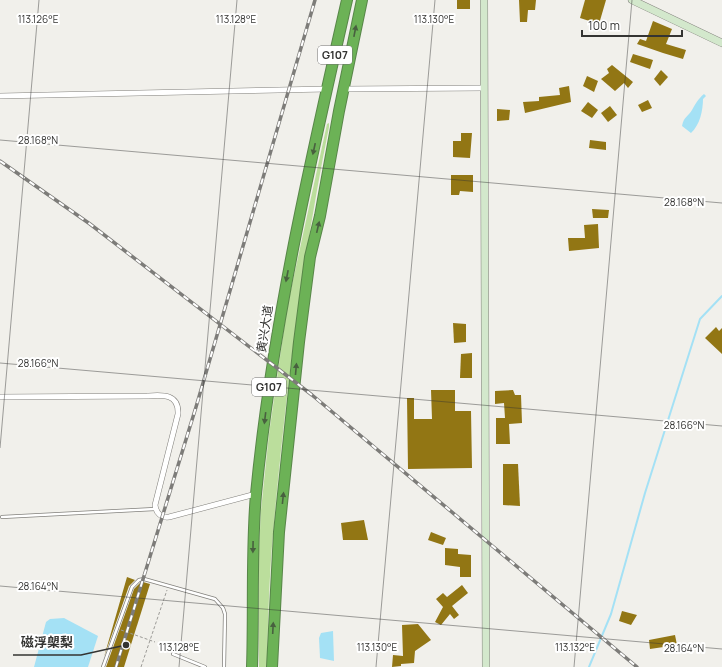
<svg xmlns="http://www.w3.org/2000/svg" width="722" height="667" font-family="Manrope,'Noto Sans SC',sans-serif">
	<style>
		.green { fill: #bbde9c }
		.water { fill: #a4e1f5 }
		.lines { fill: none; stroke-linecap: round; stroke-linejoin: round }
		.stream { stroke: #a4e1f5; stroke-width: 2 }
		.building { fill: #927614 }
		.lane-casing { stroke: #82807c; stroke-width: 4 }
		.street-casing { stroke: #82807c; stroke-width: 6 }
		.secondary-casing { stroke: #82807c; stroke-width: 8 }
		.highway-casing { stroke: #588649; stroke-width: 12 }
		.path { stroke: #9c9b97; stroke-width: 1; stroke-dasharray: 3 2; stroke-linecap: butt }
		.lane { stroke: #fff; stroke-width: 2.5 }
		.street { stroke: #fff; stroke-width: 5 }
		.secondary { stroke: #d3e8cc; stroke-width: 7 }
		.highway { stroke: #6cb256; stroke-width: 10 }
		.rail-casing { stroke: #7d7c79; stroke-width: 3.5 }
		.rail { stroke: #fff; stroke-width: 2; stroke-dasharray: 6; stroke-linecap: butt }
		.oneway { fill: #48603f }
		.ticks { fill: none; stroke: #343432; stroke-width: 1; stroke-opacity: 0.45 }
		.labels { text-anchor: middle; stroke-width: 4; stroke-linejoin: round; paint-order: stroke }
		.shield { fill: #fff; stroke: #717170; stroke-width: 1 }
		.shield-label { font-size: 11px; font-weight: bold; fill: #343432 }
		.street-label { font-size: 12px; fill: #343432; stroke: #fff }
		.ticks-label { font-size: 10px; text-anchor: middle; fill: #343432; stroke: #fff; stroke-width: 4; stroke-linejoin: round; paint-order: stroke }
		.leader { fill: none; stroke: #343432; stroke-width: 1.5 }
		.callout-dot { fill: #343432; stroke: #fff; stroke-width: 1.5 }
		.callout-label { font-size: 13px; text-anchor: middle; font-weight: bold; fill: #343432; stroke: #fff; stroke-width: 4; stroke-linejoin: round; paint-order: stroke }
	</style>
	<rect width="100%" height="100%" fill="#f1f0eb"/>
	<!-- green -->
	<path class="green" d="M329,123V127C302,261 285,398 273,534C269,578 268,623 267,667H259V550L261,510L269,434L287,308L327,124Z"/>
	<!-- water -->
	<g class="water">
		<path d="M704,94L706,96L703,99C703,110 700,125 691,133L682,126C684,116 688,117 692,110C696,103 698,99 704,94Z"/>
		<polygon points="64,618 98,636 88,667 34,667 46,622 50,619"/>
		<polygon points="333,631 334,661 320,658 319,638 321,633"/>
	</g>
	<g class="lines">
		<!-- stream -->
		<polyline class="stream" points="589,667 611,614 645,493 700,319 722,296"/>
	</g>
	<!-- building -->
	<g class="building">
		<rect x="457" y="0" width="13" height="9"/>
		<polygon points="519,0 536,0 535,10 528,10 527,22 520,22"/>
		<polygon points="585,0 606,0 599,24 580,18"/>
		<polygon points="653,21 672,29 666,44 686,50 683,59 663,53 637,44 640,39 646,41"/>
		<polygon points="633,54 653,60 650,69 630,62"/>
		<polygon points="612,65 633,82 628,88 624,83 615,91 601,79 609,73 607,69"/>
		<polygon points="661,70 668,77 660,86 654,79"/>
		<polygon points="587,76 598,81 594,92 583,86"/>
		<polygon points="569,86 571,102 525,113 523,102 539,101 539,97 560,95 559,88"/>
		<polygon points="648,100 652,108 642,112 638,105"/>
		<polygon points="588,102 598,110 592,118 581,111"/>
		<polygon points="610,106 617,115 608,122 601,113"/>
		<polygon points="497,109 510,110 509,120 497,121"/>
		<polygon points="461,133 472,133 470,158 453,157 453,141 461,141"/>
		<polygon points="590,140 606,142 606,150 589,148"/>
		<polygon points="451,175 473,175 473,192 460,191 459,195 451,195"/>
		<polygon points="592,209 609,210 608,218 593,218"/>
		<polygon points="598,224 599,248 569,251 568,238 585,238 584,225"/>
		<polygon points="453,323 466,324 466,342 454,343"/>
		<polygon points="716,327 719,331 722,328 722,354 705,338"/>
		<polygon points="472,353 472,378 460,378 461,354"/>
		<polygon points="431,390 455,390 455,411 471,411 472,468 408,469 407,398 414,398 414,419 432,419"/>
		<polygon points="513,390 515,395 521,395 522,423 509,424 510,444 496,444 496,418 505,418 504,403 495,404 495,391"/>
		<polygon points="503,464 518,464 520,506 503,505"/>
		<polygon points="364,520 368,540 343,540 341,523"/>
		<polygon points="431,532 446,538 443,545 428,540"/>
		<polygon points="445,548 458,549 458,554 471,555 471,577 460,577 460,567 445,565"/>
		<polygon points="127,577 135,580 129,586 104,657"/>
		<polygon points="143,582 150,584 124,667 106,667 134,589 140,583"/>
		<polygon points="462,585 468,593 452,606 459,615 454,619 450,614 441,625 435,622 443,607 436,599 443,593 447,597"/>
		<polygon points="622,611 637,615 631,625 619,621"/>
		<polygon points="418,624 431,640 415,651 414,663 401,664 401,666 392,667 393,655 403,656 402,625"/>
		<polygon points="675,635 677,645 650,649 649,640"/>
	</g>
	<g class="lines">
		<defs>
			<g id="lane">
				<polyline points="2,517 155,509"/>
				<polyline points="173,654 205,667"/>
				<polyline points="103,667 132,587 139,580 144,579 215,599 223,608 225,614 224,667"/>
			</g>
			<g id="street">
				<polyline points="344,89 483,88"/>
				<polyline points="0,96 327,89"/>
				<path d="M0,397L147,396C162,395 179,393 178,414L155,505C156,513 161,518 169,517L256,494"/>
			</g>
			<g id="secondary">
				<polyline points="484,0 486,667"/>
				<polyline points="632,0 722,43"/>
			</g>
			<g id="highway">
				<path d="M252,667C254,609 251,551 256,494C272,327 310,163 347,0"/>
				<polyline points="272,667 279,532 299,342 310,257 320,216 339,111 362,0"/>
			</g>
		</defs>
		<!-- lane casing -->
		<use href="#lane" class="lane-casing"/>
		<!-- street casing -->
		<use href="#street" class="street-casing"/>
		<!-- secondary casing -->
		<use href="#secondary" class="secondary-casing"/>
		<!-- highway casing -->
		<use href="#highway" class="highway-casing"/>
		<!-- path -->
		<g class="path">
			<polyline points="121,630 155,642"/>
			<polyline points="141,667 167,590"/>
		</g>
		<!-- lane -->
		<use href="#lane" class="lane"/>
		<!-- street -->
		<use href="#street" class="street"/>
		<!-- secondary -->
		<use href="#secondary" class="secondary"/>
		<!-- highway -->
		<use href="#highway" class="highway"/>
		<defs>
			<g id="rail">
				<polyline points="0,161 90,224 312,395 637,667"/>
				<polyline points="116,667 196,407 315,0"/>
			</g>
		</defs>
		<!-- rail casing -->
		<use href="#rail" class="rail-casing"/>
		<!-- rail -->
		<use href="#rail" class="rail"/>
	</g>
	<!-- one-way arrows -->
	<defs><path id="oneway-solid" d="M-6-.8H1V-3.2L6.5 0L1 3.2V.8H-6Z"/></defs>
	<g class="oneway">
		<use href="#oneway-solid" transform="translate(355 31) rotate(-79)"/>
		<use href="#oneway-solid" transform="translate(314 149) rotate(102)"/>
		<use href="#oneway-solid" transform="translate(318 227) rotate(-77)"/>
		<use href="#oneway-solid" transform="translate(287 276) rotate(101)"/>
		<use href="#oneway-solid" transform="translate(296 369) rotate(-85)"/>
		<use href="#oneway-solid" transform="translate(265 418) rotate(97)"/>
		<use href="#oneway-solid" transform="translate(283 498) rotate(-84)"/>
		<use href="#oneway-solid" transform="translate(253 547) rotate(91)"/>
		<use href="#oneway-solid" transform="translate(273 628) rotate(-87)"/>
	</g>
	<!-- ticks -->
	<path class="ticks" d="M0,140L722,203M0,363L722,426M0,448L39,0M0,586L722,649M179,667L237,0M376,667L435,0M574,667L632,0"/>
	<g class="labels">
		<!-- shield labels -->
		<g class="shield">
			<rect x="318" y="46" width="34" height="18" rx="3"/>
			<rect x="252" y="378" width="34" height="18" rx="3"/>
		</g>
		<g class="shield-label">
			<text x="335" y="59">G107</text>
			<text x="269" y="391">G107</text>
		</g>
		<!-- street labels -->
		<g class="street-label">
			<text transform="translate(265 329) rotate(-81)" y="4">黄兴大道</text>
		</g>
	</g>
	<g class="ticks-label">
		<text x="38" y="23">113.126°E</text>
		<text x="236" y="23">113.128°E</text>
		<text x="434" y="23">113.130°E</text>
		<text x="38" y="144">28.168°N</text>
		<text x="684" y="206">28.168°N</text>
		<text x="38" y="367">28.166°N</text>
		<text x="684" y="429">28.166°N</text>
		<text x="38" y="590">28.164°N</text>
		<text x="179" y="651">113.128°E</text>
		<text x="377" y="651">113.130°E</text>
		<text x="575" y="651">113.132°E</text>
		<text x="684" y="652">28.164°N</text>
	</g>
	<!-- callouts -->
	<path class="leader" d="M126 645L81 655H13"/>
	<circle class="callout-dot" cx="126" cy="645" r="4"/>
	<g class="callout-label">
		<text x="47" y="647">磁浮㮾梨</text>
	</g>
	<!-- scale -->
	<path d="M582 30v6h100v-6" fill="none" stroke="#343432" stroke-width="2"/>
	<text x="588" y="30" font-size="12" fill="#343432" stroke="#ffffff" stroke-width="3" paint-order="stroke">100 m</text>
</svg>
